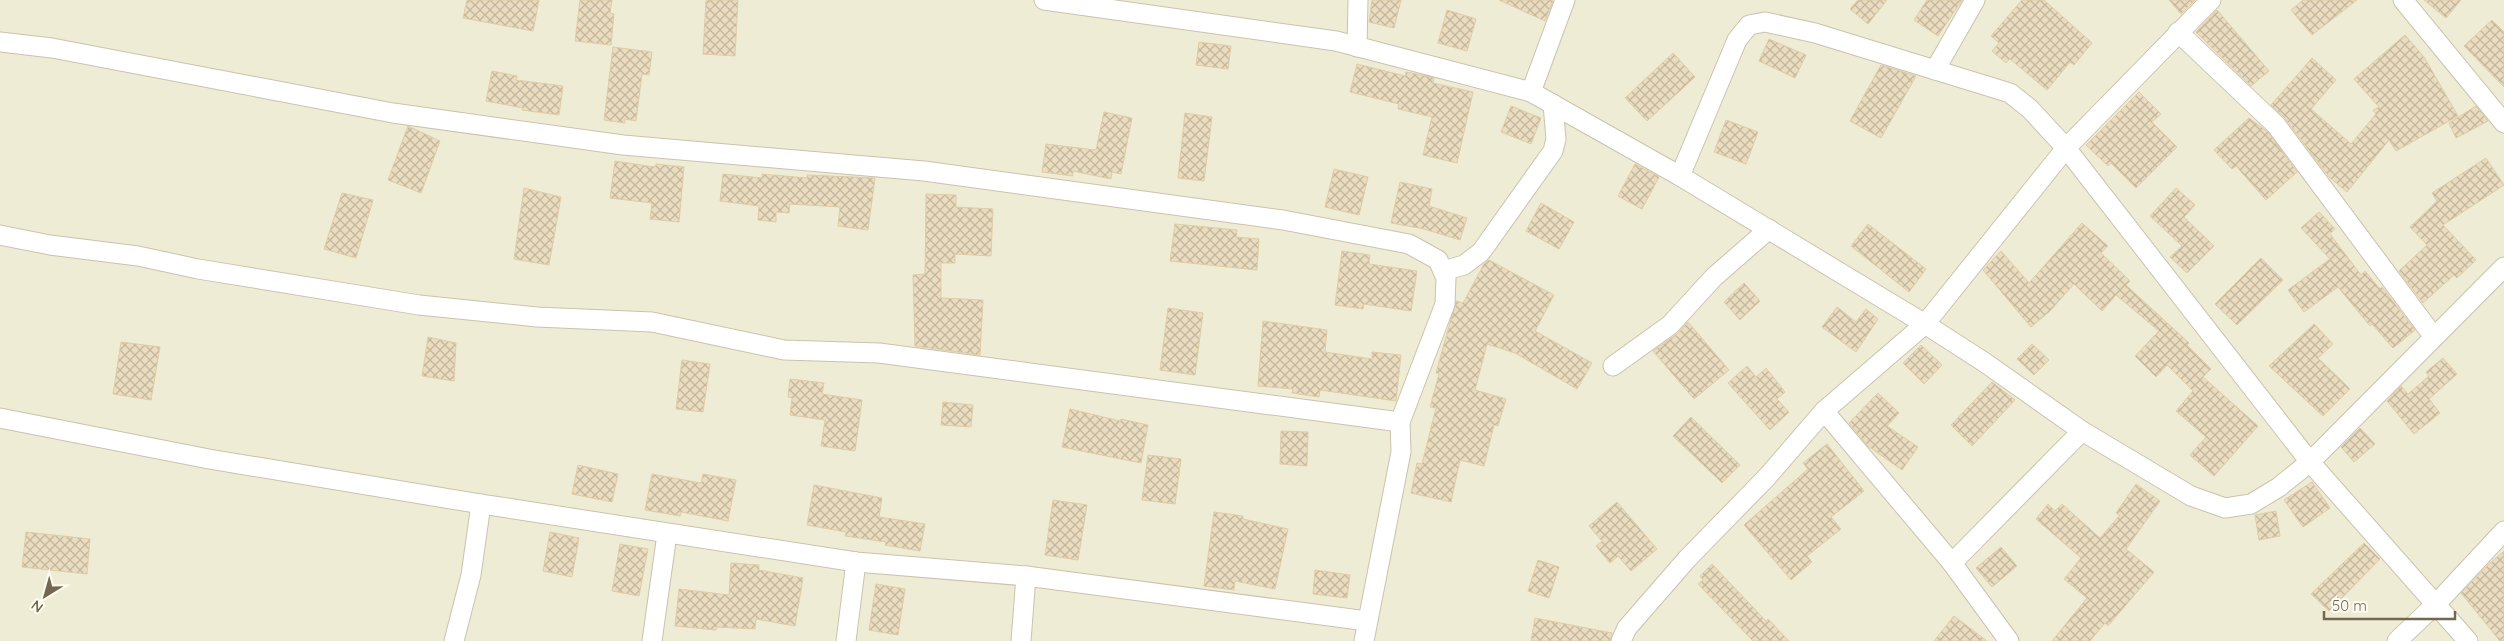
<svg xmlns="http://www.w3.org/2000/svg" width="2504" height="641" font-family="Quicksand,sans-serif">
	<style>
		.residential { fill: #efecd6 }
		.building { fill: url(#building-cross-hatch); stroke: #e0cca5 }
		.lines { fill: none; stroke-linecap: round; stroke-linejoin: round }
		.minor-casing { stroke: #cbc2ae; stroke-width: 21 }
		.minor { stroke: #fff; stroke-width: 19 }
	</style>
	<defs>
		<pattern id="building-cross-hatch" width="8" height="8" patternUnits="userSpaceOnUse" patternTransform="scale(1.25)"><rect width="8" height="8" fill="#eadcbf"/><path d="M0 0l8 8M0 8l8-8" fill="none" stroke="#c2b69e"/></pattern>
	</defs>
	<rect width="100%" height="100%" fill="#fbf9ea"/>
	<!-- residential -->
	<rect class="residential" x="0" y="0" width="2504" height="641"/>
	<!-- building -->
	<g class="building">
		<polygon points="467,0 539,0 533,31 463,18"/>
		<polygon points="580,0 612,0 610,13 614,14 611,45 575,41"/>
		<polygon points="706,0 738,0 735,56 703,54"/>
		<polygon points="1372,0 1401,0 1394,28 1369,22"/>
		<polygon points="1499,0 1551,0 1553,1 1545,21"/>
		<polygon points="1858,0 1887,0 1868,24 1850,9"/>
		<polygon points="1927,0 1962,0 1938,36 1914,20"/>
		<polygon points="2022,0 2044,0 2092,43 2074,65 2070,62 2047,90 2010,59 2006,63 1992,51 1999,43 1991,36"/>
		<polygon points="2169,0 2195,0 2181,14"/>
		<polygon points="2303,0 2357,0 2312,35 2291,10"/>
		<polygon points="2424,0 2461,0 2446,18"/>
		<polygon points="1447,10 1476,19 1467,51 1438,43"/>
		<polygon points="2217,10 2269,71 2251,86 2196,32"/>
		<polygon points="2492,20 2504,32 2504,87 2464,46"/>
		<polygon points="2405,35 2424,57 2458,116 2396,151 2389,140 2347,192 2329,177 2285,118 2271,105 2312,58 2336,80 2311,109 2351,144 2376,114 2373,110 2379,107 2354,79"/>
		<polygon points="1769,39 1806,55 1795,78 1759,61"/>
		<polygon points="1199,42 1231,46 1228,69 1196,65"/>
		<polygon points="613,47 652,52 649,75 642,74 636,121 625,119 625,123 604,120"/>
		<polygon points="1673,53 1695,77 1647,121 1625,98"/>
		<polygon points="1357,64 1405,76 1406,72 1427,76 1434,78 1433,83 1473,92 1457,163 1423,155 1432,117 1398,109 1399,104 1350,92"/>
		<polygon points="1881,65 1916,76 1881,138 1850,121"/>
		<polygon points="492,71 517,76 516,80 563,86 559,115 522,110 523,108 486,101"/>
		<polygon points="2139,92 2161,114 2152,122 2177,147 2136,188 2111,163 2108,166 2086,145"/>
		<polygon points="1511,106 1541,118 1531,144 1501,132"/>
		<polygon points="2476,106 2488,121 2456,138 2449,123"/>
		<polygon points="1104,112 1132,118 1121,174 1112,172 1111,179 1073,171 1073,176 1042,172 1046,144 1096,150"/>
		<polygon points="1185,113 1212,117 1204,181 1178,178"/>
		<polygon points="2249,118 2268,132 2297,172 2266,200 2236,166 2232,169 2214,150"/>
		<polygon points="1726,120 1758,132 1746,164 1714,152"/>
		<polygon points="408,126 440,141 421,193 388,180"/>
		<polygon points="2486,158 2504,185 2443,225 2476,260 2457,278 2454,275 2423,303 2399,271 2427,245 2410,227 2437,201 2432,193"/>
		<polygon points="615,161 655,167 656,164 684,167 679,222 650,219 652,203 610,198"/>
		<polygon points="1635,164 1659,177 1642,209 1618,196"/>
		<polygon points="1334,169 1368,177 1359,215 1325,207"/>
		<polygon points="723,174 762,178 762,174 807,178 807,175 875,178 868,230 838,226 840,207 790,204 789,213 776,212 776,222 758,220 759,206 720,201"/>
		<polygon points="1400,182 1432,189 1429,206 1467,218 1460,240 1424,229 1391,223"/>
		<polygon points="524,188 561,197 549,265 514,259"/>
		<polygon points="2176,188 2195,205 2184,217 2214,246 2187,273 2170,257 2182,246 2150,216"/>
		<polygon points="342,193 373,200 356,258 324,249"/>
		<polygon points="926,194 956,195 956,207 993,209 991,256 955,254 955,263 941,263 941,298 983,300 980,355 915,346 913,275 925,274"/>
		<polygon points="1541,203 1574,222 1559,249 1526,231"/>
		<polygon points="2319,212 2335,229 2330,234 2361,275 2365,271 2380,289 2382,287 2415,330 2393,348 2372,324 2370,326 2338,287 2304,312 2288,290 2330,259 2301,228"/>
		<polygon points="2082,223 2108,246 2101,253 2130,281 2126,285 2189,343 2187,345 2211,369 2203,377 2258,426 2214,476 2190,455 2206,437 2176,411 2193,391 2167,365 2156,377 2135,356 2159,331 2116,295 2102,311 2074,284 2050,311 2031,327 1983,270 2001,251 2029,283"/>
		<polygon points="1175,224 1237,230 1236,237 1259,239 1257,270 1170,261"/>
		<polygon points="1868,224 1926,269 1909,292 1851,246"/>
		<polygon points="1342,251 1370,255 1369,264 1417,271 1411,311 1364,304 1363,309 1335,305"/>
		<polygon points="2261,258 2283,280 2237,325 2215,304"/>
		<polygon points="1489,260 1554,295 1535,331 1592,363 1577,389 1515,353 1487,344 1475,390 1506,399 1498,426 1494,425 1484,466 1460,460 1451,502 1411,493 1417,463 1422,464 1436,408 1430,407 1439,374 1436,373 1456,301 1463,303 1484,264"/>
		<polygon points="1744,283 1760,301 1740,320 1724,302"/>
		<polygon points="1837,307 1856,322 1866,309 1878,319 1856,352 1822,327"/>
		<polygon points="1168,308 1203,313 1195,375 1160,370"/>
		<polygon points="1263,321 1327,330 1325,352 1372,359 1372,352 1401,355 1396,401 1320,390 1319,397 1292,393 1293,389 1258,386"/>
		<polygon points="1688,322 1729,370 1694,399 1653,351 1677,334"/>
		<polygon points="2314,324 2333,344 2318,358 2350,389 2323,416 2269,366"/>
		<polygon points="428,337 456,343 454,381 422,376"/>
		<polygon points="121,342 160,347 151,400 113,394"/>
		<polygon points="2032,344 2049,360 2034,375 2017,359"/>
		<polygon points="1921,345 1942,365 1924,384 1903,363"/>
		<polygon points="2443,358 2457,374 2429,399 2440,413 2414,434 2387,401 2401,386 2408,394 2429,376 2426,372"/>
		<polygon points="682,360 710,364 703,412 676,409"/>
		<polygon points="1747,366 1756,377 1766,368 1785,392 1777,399 1789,412 1770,430 1728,383"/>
		<polygon points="790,379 824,383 822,394 862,400 855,451 821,446 825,420 790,415 792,398 788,397"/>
		<polygon points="1992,382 2015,400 1972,446 1951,425"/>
		<polygon points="1878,393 1899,413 1887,426 1918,447 1902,470 1868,446 1849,423"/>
		<polygon points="943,402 973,405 971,427 941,425"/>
		<polygon points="1070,409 1120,421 1121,419 1148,425 1141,463 1062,447"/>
		<polygon points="1691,417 1740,465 1722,483 1673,436"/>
		<polygon points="2360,428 2375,444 2354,462 2341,447"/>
		<polygon points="1281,431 1308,432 1307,466 1280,464"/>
		<polygon points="1827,444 1864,491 1831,517 1841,529 1807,556 1812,562 1791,580 1744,525 1808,469 1803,463"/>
		<polygon points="1148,455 1181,459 1175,504 1142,500"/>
		<polygon points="578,465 618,474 612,502 572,494"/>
		<polygon points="652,474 701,483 703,474 736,480 728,521 681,512 680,516 645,510"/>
		<polygon points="2312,482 2330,508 2303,527 2284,500"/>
		<polygon points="2136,484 2160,501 2126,549 2154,572 2108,626 2105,623 2090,641 2052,641 2087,598 2064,579 2081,558 2036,519 2048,504 2055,511 2062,504 2100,538 2120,515 2116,513"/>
		<polygon points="814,485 882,498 879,517 925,524 920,551 885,545 886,542 845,536 846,532 807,525"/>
		<polygon points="1053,500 1087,505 1078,560 1045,555"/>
		<polygon points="1617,502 1657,549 1631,571 1618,556 1610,563 1596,546 1602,541 1589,526"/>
		<polygon points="2276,511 2280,536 2259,540 2255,515"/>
		<polygon points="1214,512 1243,516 1243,519 1288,529 1275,589 1235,581 1234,590 1204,586"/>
		<polygon points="26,532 90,539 87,574 22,567"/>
		<polygon points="550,532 579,538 572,577 543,571"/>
		<polygon points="2364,543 2380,559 2329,611 2311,594"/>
		<polygon points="620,544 648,549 639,596 612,591"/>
		<polygon points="2001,547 2017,566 1992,587 1976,568"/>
		<polygon points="2504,551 2504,641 2500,641 2461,593 2489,564"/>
		<polygon points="1538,560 1559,567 1549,598 1528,591"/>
		<polygon points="731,563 759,565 759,570 803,578 795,626 756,619 755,629 716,627 716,630 675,626 679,589 729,595"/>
		<polygon points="1712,564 1766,621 1768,619 1789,641 1753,641 1698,584 1703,580 1700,576"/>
		<polygon points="1315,570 1350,575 1347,598 1313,594"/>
		<polygon points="876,584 905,589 898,635 869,630"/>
		<polygon points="1954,616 1987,641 1934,641"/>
		<polygon points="1535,618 1612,633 1610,641 1531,641"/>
	</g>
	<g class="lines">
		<defs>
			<g id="minor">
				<polyline points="1044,0 1336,41 1531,92 1680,176 1925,324 1984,362 2082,431 2191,496 2225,508 2251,504 2279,487 2310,462 2504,267"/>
				<polyline points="2403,0 2504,123"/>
				<polyline points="2178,32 2276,125 2434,337"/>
				<polyline points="0,42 52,48 393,113 623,145 924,171 1283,220 1409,244 1438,260 1446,278 1445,304 1400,422 1401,452 1364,641"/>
				<polyline points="1357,47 1358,0"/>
				<polyline points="1935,70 1975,0"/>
				<polyline points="1531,92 1565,0"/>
				<polyline points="1680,176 1737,40 1749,25 1765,22 1815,33 2010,93 2030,109 2066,148 2310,462 2468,641"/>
				<polyline points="0,235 50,245 138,256 198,269 419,305 537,317 652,322 784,350 879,353 1400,422"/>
				<polyline points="1443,271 1464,265 1481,252 1553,151 1556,139 1553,104"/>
				<polyline points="1613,366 1670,325 1714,277 1769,229"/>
				<polyline points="1824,411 1952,563 2009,641"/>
				<polyline points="0,418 209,459 481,504 856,562 1026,576 1367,621"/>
				<polyline points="1952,563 2082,431"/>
				<polyline points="454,641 471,575 481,504"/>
				<polyline points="652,641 667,534"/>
				<polyline points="846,641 856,562"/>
				<polyline points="1021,641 1026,576"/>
				<polyline points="1621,641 1627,628 1687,559 1767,477 1824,411 1925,324 2066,148 2211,0"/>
				<polyline points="2397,641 2436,604 2504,531"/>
			</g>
		</defs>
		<!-- minor casing -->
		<use href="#minor" class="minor-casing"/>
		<!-- minor -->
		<use href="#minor" class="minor"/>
	</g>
	<!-- north arrow -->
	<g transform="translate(45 596) rotate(217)" stroke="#fefcf1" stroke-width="4" paint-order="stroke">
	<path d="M0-4L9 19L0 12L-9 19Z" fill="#75674f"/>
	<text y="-8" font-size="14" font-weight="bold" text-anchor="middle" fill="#75674f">N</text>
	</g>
	<!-- scale -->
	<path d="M2324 611v8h131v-8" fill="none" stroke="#75674f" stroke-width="2.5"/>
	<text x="2332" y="611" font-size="15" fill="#75674f" stroke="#fefcf1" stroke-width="4" paint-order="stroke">50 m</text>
</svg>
